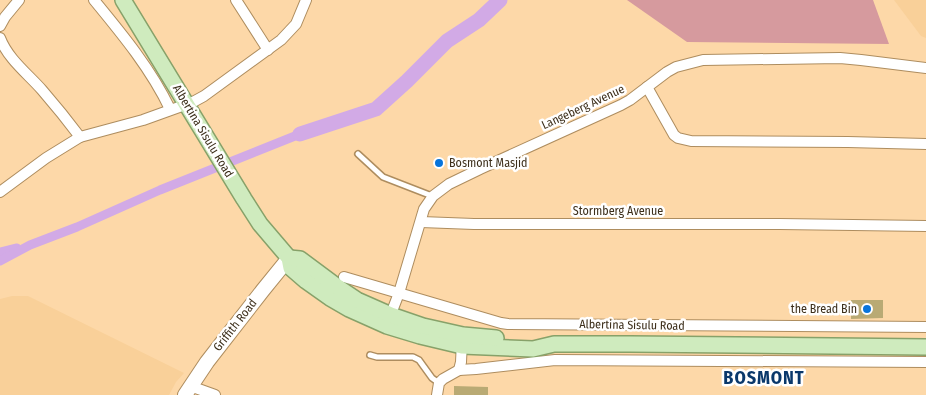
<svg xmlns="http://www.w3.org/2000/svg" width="926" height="395" font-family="'Fira Sans Condensed',sans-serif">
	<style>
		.built { fill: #f9d099 }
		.green { fill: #d69a9e }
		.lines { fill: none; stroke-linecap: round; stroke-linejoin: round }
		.canal { stroke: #d2aae6; stroke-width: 9 }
		.river { stroke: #d2aae6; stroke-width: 15 }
		.building { fill: #b9aa74 }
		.lane-casing { stroke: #ae8d5f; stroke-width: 8 }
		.street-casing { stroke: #ae8d5f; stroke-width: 12 }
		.secondary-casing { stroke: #ae8d5f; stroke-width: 16 }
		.primary-casing { stroke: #87a169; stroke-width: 18 }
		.lane { stroke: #fff; stroke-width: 5 }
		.street { stroke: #fff; stroke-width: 10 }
		.secondary { stroke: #fff; stroke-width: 14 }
		.primary { stroke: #cfebbe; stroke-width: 15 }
		.poi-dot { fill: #0874db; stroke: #fff; stroke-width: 2 }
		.labels { text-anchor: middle; stroke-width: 5; stroke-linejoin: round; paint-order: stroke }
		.street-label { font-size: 12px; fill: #3d2f1b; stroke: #fff }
		.poi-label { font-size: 12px; fill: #3d2f1b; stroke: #fff; text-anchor: start }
		.district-label { font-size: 18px; font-weight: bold; letter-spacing: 1px; fill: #0a386b; stroke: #fff }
	</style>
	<rect width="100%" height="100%" fill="#fdd8a8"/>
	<!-- built -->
	<g class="built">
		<polygon points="894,0 926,0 926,38 921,36"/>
		<polygon points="12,296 28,296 184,373 176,382 169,395 0,395 0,299"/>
	</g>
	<!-- green -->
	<polygon class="green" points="627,0 873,0 889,44 687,42"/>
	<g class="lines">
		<!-- canal -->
		<g class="canal">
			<polyline points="0,252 17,248"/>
			<polyline points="0,261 30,245 77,227 160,190 300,134"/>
		</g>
		<!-- river -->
		<polyline class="river" points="300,134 376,109 407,81 447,41 479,20 500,0"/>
	</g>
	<!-- building -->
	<g class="building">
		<polygon points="851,300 883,300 883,318 851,319"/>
		<polygon points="454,386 488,387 488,395 454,395"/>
	</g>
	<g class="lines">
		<defs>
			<g id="lane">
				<polyline points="358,154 383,177 432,196"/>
				<polyline points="370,355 377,357 413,357 419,360 432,378 439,383"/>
			</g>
			<g id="street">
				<path d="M94,0C122,34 151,69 170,109"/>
				<polyline points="236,0 268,50"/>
				<polyline points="0,26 5,17 19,0"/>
				<path d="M0,38C8,59 28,74 42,90C55,105 68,121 80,137"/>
				<polyline points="647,87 674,135 678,138 691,141 848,142 926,144"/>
				<polyline points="0,192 46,158 80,137 143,120 193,102 204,96 281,40 296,24 306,0"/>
				<polyline points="421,222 474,224 780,224 926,226"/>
				<polyline points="344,277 501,323 508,324 926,327"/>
				<polyline points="389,319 399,293 424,209 433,196 449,184 480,169 621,105 630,100 667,72 676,67 703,60 840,58 861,60 926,68"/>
				<polyline points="459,370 461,362 462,341"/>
				<polyline points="190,386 215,395"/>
				<polyline points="437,395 439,383 443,379 459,370 476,369 555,360 926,362"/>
			</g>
			<polyline id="secondary" points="185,395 207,362 263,290 289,258"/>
			<g id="primary">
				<polyline points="123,0 244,199 260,224 289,258 291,268 306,281 330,298 349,309 387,326 420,336 462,346 533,349 554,344 630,344 926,347"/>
				<polyline points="289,258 300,259 339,288 357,300 391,315 423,326 463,335 496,338"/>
			</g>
		</defs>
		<!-- lane casing -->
		<use href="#lane" class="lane-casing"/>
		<!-- street casing -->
		<use href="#street" class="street-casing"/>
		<!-- secondary casing -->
		<use href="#secondary" class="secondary-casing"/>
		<!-- primary casing -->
		<use href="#primary" class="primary-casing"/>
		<!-- lane -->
		<use href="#lane" class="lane"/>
		<!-- street -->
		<use href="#street" class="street"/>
		<!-- secondary -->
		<use href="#secondary" class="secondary"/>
		<!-- primary -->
		<use href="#primary" class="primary"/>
	</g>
	<!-- markers -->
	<g class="poi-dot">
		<circle cx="439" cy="163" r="5"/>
		<circle cx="867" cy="309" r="5"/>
	</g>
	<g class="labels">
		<!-- street labels -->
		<g class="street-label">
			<text transform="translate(583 107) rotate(-25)" y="4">Langeberg Avenue</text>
			<text transform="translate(203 131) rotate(59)" y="4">Albertina Sisulu Road</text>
			<text x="618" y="215">Stormberg Avenue</text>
			<text transform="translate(235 325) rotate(-52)" y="4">Griffith Road</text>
			<text transform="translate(632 325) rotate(1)" y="4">Albertina Sisulu Road</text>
		</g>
		<!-- poi labels -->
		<g class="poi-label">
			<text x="449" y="167">Bosmont Masjid</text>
			<text x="857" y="313" text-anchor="end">the Bread Bin</text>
		</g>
		<!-- district labels -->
		<g class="district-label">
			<text x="764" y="384">BOSMONT</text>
		</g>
	</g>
</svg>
